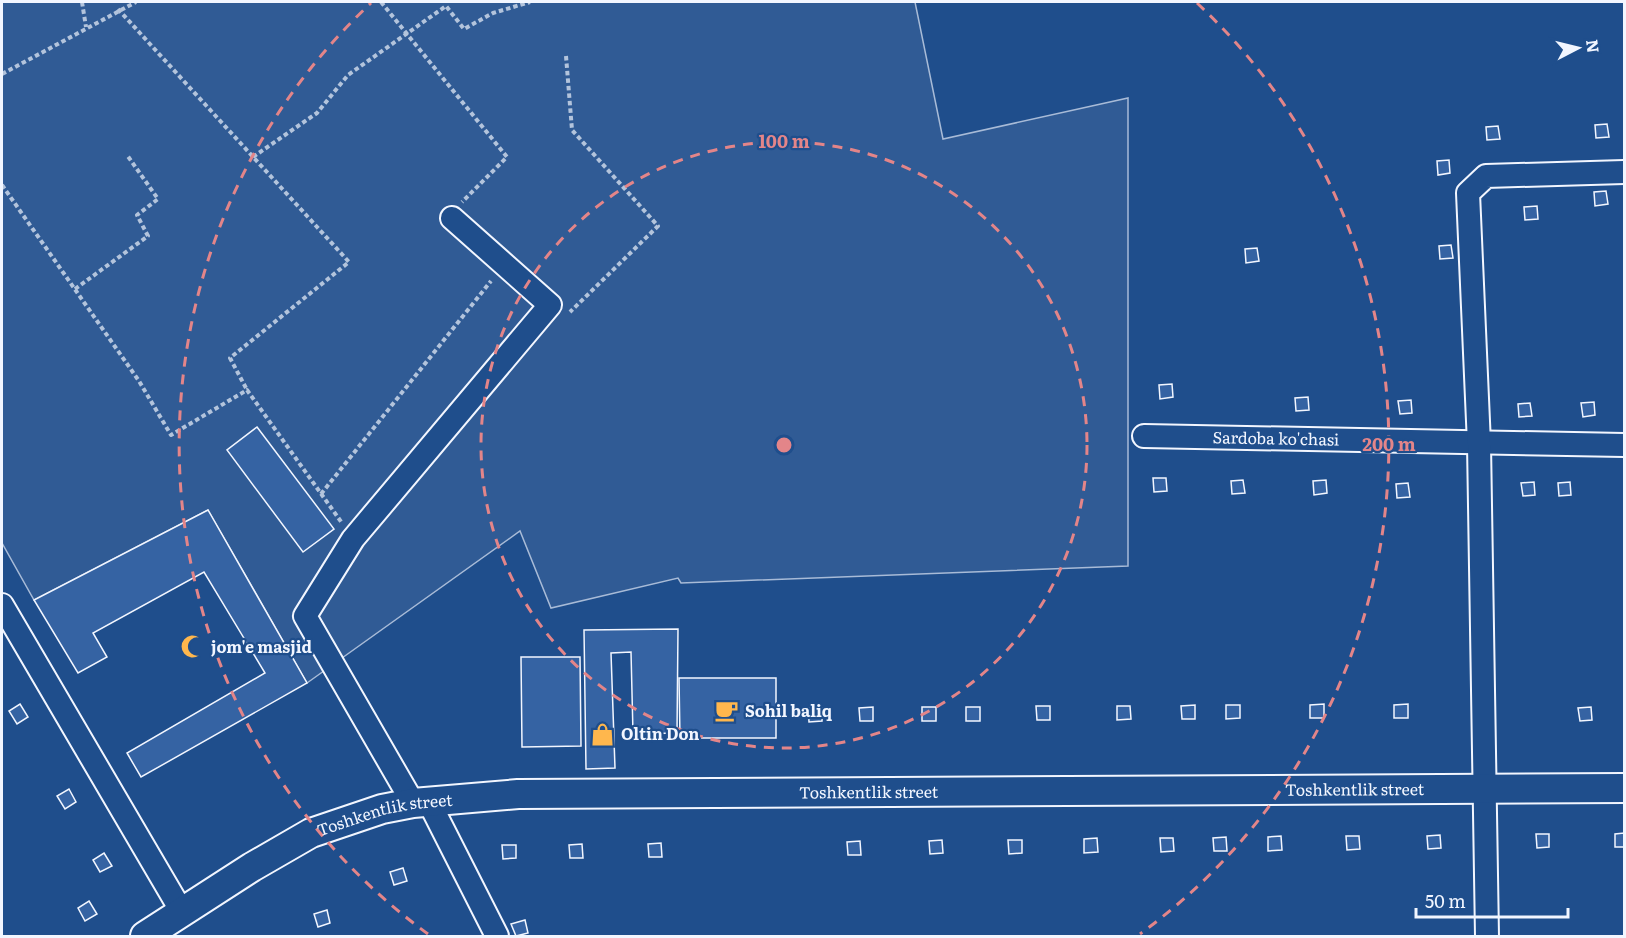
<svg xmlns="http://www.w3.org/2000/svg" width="1626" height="938" font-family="Literata,serif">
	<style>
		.green { fill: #305b95; stroke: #a8bbd7; stroke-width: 1.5 }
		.building { fill: #3563a3; stroke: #f2f6ff; stroke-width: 1.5 }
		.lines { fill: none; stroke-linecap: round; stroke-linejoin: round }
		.minor-casing { stroke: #f2f6ff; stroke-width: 26 }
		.major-casing { stroke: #f2f6ff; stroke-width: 32 }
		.path { stroke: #b3c4dc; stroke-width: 4; stroke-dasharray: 4.5 3; stroke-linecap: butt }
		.minor { stroke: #1f4e8c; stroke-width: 22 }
		.major { stroke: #1f4e8c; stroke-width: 28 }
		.ring { fill: none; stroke: #e38589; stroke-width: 3; stroke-dasharray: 10 8 }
		.labels { text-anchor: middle; stroke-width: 4.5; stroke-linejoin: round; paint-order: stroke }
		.street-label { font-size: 16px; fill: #f2f6ff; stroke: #1f4e8c }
		.poi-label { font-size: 16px; font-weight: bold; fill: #f2f6ff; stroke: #1f4e8c; text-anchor: start }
		.centre { fill: #e38589; stroke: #1f4e8c; stroke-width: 3 }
		.ring-label { font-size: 18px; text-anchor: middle; font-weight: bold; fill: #e38589; stroke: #1f4e8c; stroke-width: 4.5; stroke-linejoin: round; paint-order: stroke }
	</style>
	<rect width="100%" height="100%" fill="#1f4e8c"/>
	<!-- green -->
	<polygon class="green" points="2,2 915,2 943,139 1128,98 1128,566 681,583 678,578 551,608 520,531 307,683 208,510 34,600 2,543"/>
	<!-- building -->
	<g class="building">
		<polygon points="1607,124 1609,137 1596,138 1595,125"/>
		<polygon points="1498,126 1500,139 1487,140 1486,127"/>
		<polygon points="1449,160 1450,173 1438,175 1437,161"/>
		<polygon points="1606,191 1608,204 1595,206 1594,192"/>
		<polygon points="1537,206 1538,219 1525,220 1524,207"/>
		<polygon points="1451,245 1453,258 1440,259 1439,246"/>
		<polygon points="1257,248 1259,261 1246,263 1245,249"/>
		<polygon points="1172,384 1173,397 1160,399 1159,385"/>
		<polygon points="1308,397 1309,410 1296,411 1295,398"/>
		<polygon points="1411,400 1412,413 1400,414 1398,401"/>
		<polygon points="1594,402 1595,415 1583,417 1581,403"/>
		<polygon points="1530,403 1532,416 1519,417 1518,404"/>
		<polygon points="257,427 334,529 303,552 227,450"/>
		<polygon points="1153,478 1166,478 1167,491 1154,492"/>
		<polygon points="1243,480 1245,493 1232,494 1231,481"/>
		<polygon points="1326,480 1327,493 1314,495 1313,481"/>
		<polygon points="1534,482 1535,495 1523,496 1521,483"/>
		<polygon points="1570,482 1571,495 1559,496 1558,483"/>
		<polygon points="1408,483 1410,497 1397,498 1396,484"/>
		<polygon points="208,510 307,683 141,777 127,753 265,673 204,572 93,633 107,657 78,673 34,600"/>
		<polygon points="678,629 677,733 633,734 631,652 611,653 615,768 586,769 584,630"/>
		<polygon points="521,657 580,657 581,746 522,747"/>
		<polygon points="679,678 776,678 776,738 680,738"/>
		<polygon points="20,704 28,717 17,724 9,711"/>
		<polygon points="1324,704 1324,718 1310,718 1310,705"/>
		<polygon points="1408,704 1408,718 1394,718 1394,705"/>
		<polygon points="1195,705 1195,719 1182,719 1181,706"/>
		<polygon points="1226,705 1240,705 1240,718 1226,719"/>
		<polygon points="1036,706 1050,706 1050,720 1037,720"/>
		<polygon points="1117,706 1130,706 1131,719 1117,720"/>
		<polygon points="873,707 873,721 860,721 859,708"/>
		<rect x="922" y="707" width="14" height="14"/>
		<rect x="966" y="707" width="14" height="14"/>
		<polygon points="1591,707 1592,720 1580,721 1578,708"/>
		<polygon points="808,708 822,708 822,721 809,722"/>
		<polygon points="69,789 76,802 65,809 57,796"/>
		<polygon points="1624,833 1624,847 1615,847 1615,834"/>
		<polygon points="1536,834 1549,834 1549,847 1537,848"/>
		<polygon points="1440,835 1441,848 1428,849 1427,836"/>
		<polygon points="1281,836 1282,850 1268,851 1268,837"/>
		<polygon points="1346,836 1359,836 1360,849 1347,850"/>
		<polygon points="1226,837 1227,851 1214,851 1213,838"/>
		<polygon points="1097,838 1098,852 1084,853 1084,839"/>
		<polygon points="1160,838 1173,838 1174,851 1161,852"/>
		<polygon points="942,840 943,853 930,854 929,841"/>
		<polygon points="1008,840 1022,840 1022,853 1009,854"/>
		<polygon points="860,841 861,855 848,855 847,842"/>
		<polygon points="661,843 662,857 649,857 648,844"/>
		<polygon points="582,844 583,858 570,858 569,845"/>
		<polygon points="502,845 516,845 516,858 503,859"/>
		<polygon points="104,853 112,866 100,872 93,860"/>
		<polygon points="403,868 407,881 394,885 390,872"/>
		<polygon points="89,901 97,914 85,921 78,908"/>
		<polygon points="327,910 330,923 318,927 314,914"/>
		<polygon points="525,920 528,933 516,936 511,924"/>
	</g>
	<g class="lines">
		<defs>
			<g id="minor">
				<path id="s1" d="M1144,436L1624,445"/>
				<polyline points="2,605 182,912"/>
				<polyline points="428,800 497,936"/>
				<polyline points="413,803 305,616 353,539 550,305 452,218"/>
				<polyline points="1487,936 1479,444 1468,193 1486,176 1624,172"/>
			</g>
			<g id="major">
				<path id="s2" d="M145,936L252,867L311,833L382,809L413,803L518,794L1624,788"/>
			</g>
		</defs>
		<!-- minor casing -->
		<use href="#minor" class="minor-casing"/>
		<!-- major casing -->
		<use href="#major" class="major-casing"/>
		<!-- path -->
		<g class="path">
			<polyline points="82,2 86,27"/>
			<polyline points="381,2 507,157 462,202"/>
			<polyline points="118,9 349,262 230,358 247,390"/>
			<polyline points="566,56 572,130 658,226 570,312"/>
			<polyline points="2,74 136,2"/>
			<polyline points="253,157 317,113 348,75 446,6 464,29 493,13 530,2"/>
			<polyline points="2,185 139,381 171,435 247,390 342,523"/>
			<polyline points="75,289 148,236 137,215 158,199 127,155"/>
			<polyline points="321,494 491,281"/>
		</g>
		<!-- minor -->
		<use href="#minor" class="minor"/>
		<!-- major -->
		<use href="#major" class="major"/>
	</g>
	<!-- distance rings -->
	<g class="ring">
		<circle cx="784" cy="445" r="303"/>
		<path d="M428 934A605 605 0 0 1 371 3M1197 3A605 605 0 0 1 1140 934"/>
	</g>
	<!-- icons -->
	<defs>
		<symbol id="mosque-bare" viewBox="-9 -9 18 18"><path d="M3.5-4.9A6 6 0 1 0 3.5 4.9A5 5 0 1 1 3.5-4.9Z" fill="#ffb74d" stroke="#1f4e8c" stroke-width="2.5" paint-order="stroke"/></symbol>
		<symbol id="cafe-bare" viewBox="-9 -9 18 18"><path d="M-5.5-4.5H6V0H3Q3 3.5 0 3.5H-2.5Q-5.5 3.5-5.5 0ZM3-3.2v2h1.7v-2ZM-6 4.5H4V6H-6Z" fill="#ffb74d" stroke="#1f4e8c" stroke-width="2.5" paint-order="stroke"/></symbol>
		<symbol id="shop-bare" viewBox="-9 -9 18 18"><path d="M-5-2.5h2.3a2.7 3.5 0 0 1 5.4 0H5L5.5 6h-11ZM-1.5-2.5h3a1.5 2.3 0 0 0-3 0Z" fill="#ffb74d" stroke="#1f4e8c" stroke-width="2.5" paint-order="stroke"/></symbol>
	</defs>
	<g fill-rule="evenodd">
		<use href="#mosque-bare" x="176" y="630" width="33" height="33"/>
		<use href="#cafe-bare" x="710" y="694" width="33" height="33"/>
		<use href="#shop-bare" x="586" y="718" width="33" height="33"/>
	</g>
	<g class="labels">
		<!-- street labels -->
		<g class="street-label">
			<text dy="6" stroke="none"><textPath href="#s1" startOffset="132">Sardoba ko'chasi</textPath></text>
			<text dy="6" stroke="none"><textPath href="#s2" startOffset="1244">Toshkentlik street</textPath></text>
			<text dy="6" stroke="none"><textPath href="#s2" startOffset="758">Toshkentlik street</textPath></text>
			<text dy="6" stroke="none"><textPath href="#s2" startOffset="272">Toshkentlik street</textPath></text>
		</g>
		<!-- poi labels -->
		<g class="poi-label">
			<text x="211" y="653">jom'e masjid</text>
			<text x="745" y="717">Sohil baliq</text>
			<text x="621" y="740">Oltin Don</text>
		</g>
	</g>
	<circle cx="784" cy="445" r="9" class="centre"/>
	<g class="ring-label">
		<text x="784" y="148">100 m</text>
		<text x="1389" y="451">200 m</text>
	</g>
	<!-- border -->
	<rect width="1626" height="938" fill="none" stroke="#f2f6ff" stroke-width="6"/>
	<!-- north arrow -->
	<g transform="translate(1578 48) rotate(83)" stroke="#1f4e8c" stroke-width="4.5" paint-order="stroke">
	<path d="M0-4.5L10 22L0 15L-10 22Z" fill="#f2f6ff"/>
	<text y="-9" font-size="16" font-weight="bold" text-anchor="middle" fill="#f2f6ff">N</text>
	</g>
	<!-- scale -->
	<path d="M1416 908v9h152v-9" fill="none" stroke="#f2f6ff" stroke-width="3"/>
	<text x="1425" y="908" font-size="18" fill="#f2f6ff" stroke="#1f4e8c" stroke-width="4.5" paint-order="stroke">50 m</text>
</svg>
